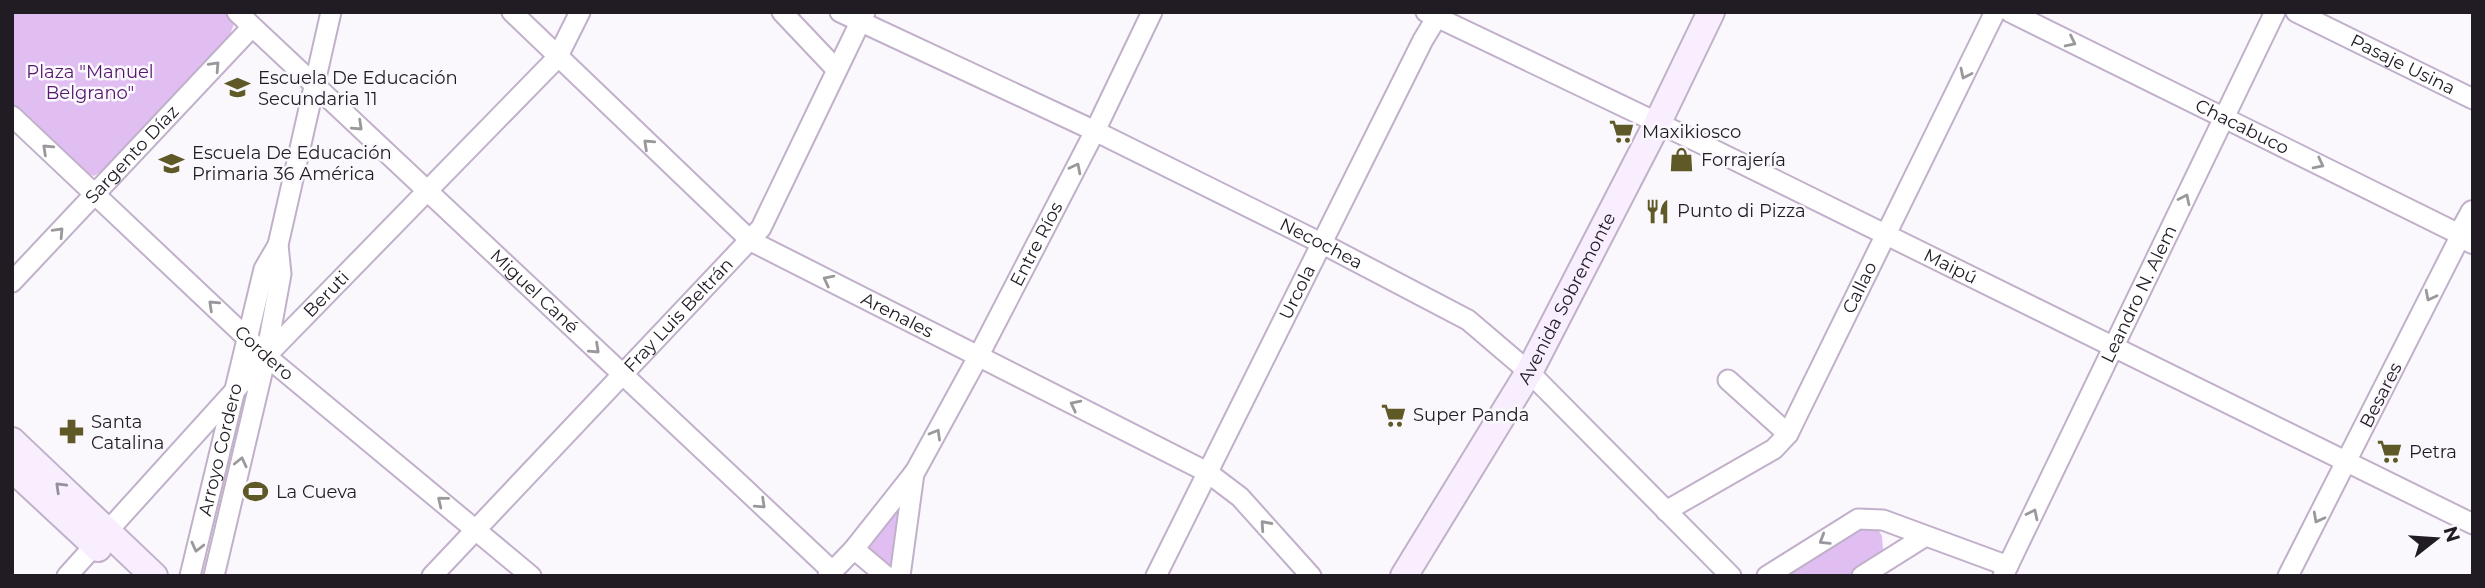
<svg xmlns="http://www.w3.org/2000/svg" width="2485" height="588" font-family="Montserrat,sans-serif">
	<style>
		.green { fill: #e0bef1 }
		.lines { fill: none; stroke-linecap: round; stroke-linejoin: round }
		.minor-casing { stroke: #c1b0ca; stroke-width: 23 }
		.tertiary-casing { stroke: #c1b0ca; stroke-width: 28 }
		.secondary-casing { stroke: #c1b0ca; stroke-width: 30 }
		.minor { stroke: #fff; stroke-width: 19 }
		.tertiary { stroke: #fff; stroke-width: 24 }
		.secondary { stroke: #f8eefd; stroke-width: 26 }
		.oneway { stroke: #9b989c }
		.oneway2 { stroke: #978f9b }
		.labels { text-anchor: middle; stroke-width: 5; stroke-linejoin: round; paint-order: stroke }
		.street-label { font-size: 18px; fill: #211b24; stroke: #fbf8fd }
		.park-label { font-size: 18px; fill: #55166d; stroke: #fbf8fd }
		.poi-label { font-size: 18px; fill: #211b24; stroke: #fbf8fd; text-anchor: start }
	</style>
	<rect width="100%" height="100%" fill="#fbf8fd"/>
	<!-- green -->
	<g class="green">
		<polygon points="12,12 227,12 234,24 230,35 102,171 94,176 86,173 12,103"/>
		<polygon points="900,506 896,563 887,567 864,546 891,509"/>
		<polygon points="1858,526 1874,527 1879,531 1882,536 1883,549 1880,555 1851,576 1783,576"/>
	</g>
	<g class="lines">
		<defs>
			<g id="minor">
				<path id="s1" d="M237,12L832,571"/>
				<path id="s2" d="M512,12L751,241L1207,472L1240,497L1311,576"/>
				<polyline points="782,12 836,69"/>
				<path id="s3" d="M840,12L1095,131L1321,243L1468,320L1529,372L1731,576"/>
				<path id="s4" d="M1426,12L1702,144L2473,524"/>
				<path id="s5" d="M2010,12L2461,235L2288,576"/>
				<path id="s6" d="M2296,12L2473,99"/>
				<path id="s7" d="M12,116L266,356L531,576"/>
				<path id="s8" d="M12,282L252,27"/>
				<polyline points="1728,380 1788,434"/>
				<path id="s9" d="M1666,511L1774,449L1788,434L1995,12"/>
				<polyline points="854,549 886,576"/>
				<path id="s10" d="M67,576L266,356L557,58L580,12"/>
				<path id="s11" d="M190,576L264,269L278,245"/>
				<polyline points="214,576 266,356 281,274 278,245 331,12"/>
				<path id="s12" d="M432,576L761,228L865,12"/>
				<path id="s13" d="M828,576L854,549L915,472L978,357L1095,131L1152,12"/>
				<polyline points="900,576 914,473"/>
				<path id="s14" d="M1156,576L1423,40L1440,12"/>
				<polyline points="1767,576 1858,519 1883,520 2008,566"/>
				<polyline points="1862,576 1924,537"/>
				<path id="s15" d="M2003,576L2275,12"/>
			</g>
			<polyline id="tertiary" points="2473,213 2461,235 2473,241"/>
			<g id="secondary">
				<polyline points="12,441 154,576"/>
				<polyline points="12,468 98,548"/>
				<path id="s16" d="M1404,576L1529,372L1657,124L1711,12"/>
			</g>
		</defs>
		<!-- minor casing -->
		<use href="#minor" class="minor-casing"/>
		<!-- tertiary casing -->
		<use href="#tertiary" class="tertiary-casing"/>
		<!-- secondary casing -->
		<use href="#secondary" class="secondary-casing"/>
		<!-- minor -->
		<use href="#minor" class="minor"/>
		<!-- tertiary -->
		<use href="#tertiary" class="tertiary"/>
		<!-- secondary -->
		<use href="#secondary" class="secondary"/>
	</g>
	<!-- one-way arrows -->
	<defs><path id="oneway-chevron" d="M-2-3.5L2.5 0L-2 3.5" fill="none" stroke-width="1.6" stroke-linecap="round" stroke-linejoin="round" transform="scale(1.75)"/></defs>
	<g class="oneway">
		<use href="#oneway-chevron" transform="translate(2071 42) rotate(26)"/>
		<use href="#oneway-chevron" transform="translate(215 66) rotate(-47)"/>
		<use href="#oneway-chevron" transform="translate(1965 74) rotate(116)"/>
		<use href="#oneway-chevron" transform="translate(358 126) rotate(43)"/>
		<use href="#oneway-chevron" transform="translate(648 144) rotate(-137)"/>
		<use href="#oneway-chevron" transform="translate(47 149) rotate(-137)"/>
		<use href="#oneway-chevron" transform="translate(2319 164) rotate(27)"/>
		<use href="#oneway-chevron" transform="translate(1076 168) rotate(-63)"/>
		<use href="#oneway-chevron" transform="translate(2185 199) rotate(-64)"/>
		<use href="#oneway-chevron" transform="translate(59 232) rotate(-47)"/>
		<use href="#oneway-chevron" transform="translate(828 280) rotate(-153)"/>
		<use href="#oneway-chevron" transform="translate(2430 296) rotate(117)"/>
		<use href="#oneway-chevron" transform="translate(213 305) rotate(-137)"/>
		<use href="#oneway-chevron" transform="translate(595 349) rotate(43)"/>
		<use href="#oneway-chevron" transform="translate(1075 405) rotate(-153)"/>
		<use href="#oneway-chevron" transform="translate(936 434) rotate(-60)"/>
		<use href="#oneway-chevron" transform="translate(241 462) rotate(-77)"/>
		<use href="#oneway-chevron" transform="translate(442 501) rotate(-141)"/>
		<use href="#oneway-chevron" transform="translate(761 504) rotate(43)"/>
		<use href="#oneway-chevron" transform="translate(2033 514) rotate(-64)"/>
		<use href="#oneway-chevron" transform="translate(2318 518) rotate(118)"/>
		<use href="#oneway-chevron" transform="translate(1265 525) rotate(-132)"/>
		<use href="#oneway-chevron" transform="translate(1824 540) rotate(148)"/>
		<use href="#oneway-chevron" transform="translate(197 547) rotate(104)"/>
	</g>
	<use class="oneway2" href="#oneway-chevron" transform="translate(60 487) rotate(-136)"/>
	<!-- icons -->
	<defs>
		<symbol id="school-bare" viewBox="-9 -9 18 18"><path d="M0-5L7-2L0 1L-7-2ZM-4 1L0 2.5L4 1V4Q0 6-4 4Z" fill="#5e5926" stroke="#fbf8fd" stroke-width="2.5" paint-order="stroke"/></symbol>
		<symbol id="supermarket-bare" viewBox="-9 -9 18 18"><path d="M-6-5.5h2.5l.6 2H6L4.5 2H-2.5L-4.4-4H-6ZM-1.5 3.2a1.3 1.3 0 1 0 .1 0ZM3 3.2a1.3 1.3 0 1 0 .1 0Z" fill="#5e5926" stroke="#fbf8fd" stroke-width="2.5" paint-order="stroke"/></symbol>
		<symbol id="shop-bare" viewBox="-9 -9 18 18"><path d="M-5-2.5h2.3a2.7 3.5 0 0 1 5.4 0H5L5.5 6h-11ZM-1.5-2.5h3a1.5 2.3 0 0 0-3 0Z" fill="#5e5926" stroke="#fbf8fd" stroke-width="2.5" paint-order="stroke"/></symbol>
		<symbol id="restaurant-bare" viewBox="-9 -9 18 18"><path d="M-5-6h1v4h1v-4h1v4h1v-4h1v5L-1.5 .5V6h-2V.5L-5-1ZM5-6V6H3V1.5H1.5Q1.5-4 5-6Z" fill="#5e5926" stroke="#fbf8fd" stroke-width="2.5" paint-order="stroke"/></symbol>
		<symbol id="pharmacy-bare" viewBox="-9 -9 18 18"><path d="M-2-6h4v4h4v4h-4v4h-4v-4h-4v-4h4Z" fill="#5e5926" stroke="#fbf8fd" stroke-width="2.5" paint-order="stroke"/></symbol>
		<symbol id="stadium-bare" viewBox="-9 -9 18 18"><path d="M0-5a6.5 5 0 1 0 0 10a6.5 5 0 1 0 0-10ZM-3.5-1.8h7v3.6h-7Z" fill="#5e5926" stroke="#fbf8fd" stroke-width="2.5" paint-order="stroke"/></symbol>
	</defs>
	<g fill-rule="evenodd">
		<use href="#school-bare" x="220" y="70" width="35" height="35"/>
		<use href="#supermarket-bare" x="1604" y="114" width="35" height="35"/>
		<use href="#shop-bare" x="1664" y="142" width="35" height="35"/>
		<use href="#school-bare" x="154" y="146" width="35" height="35"/>
		<use href="#restaurant-bare" x="1640" y="194" width="35" height="35"/>
		<use href="#supermarket-bare" x="1376" y="398" width="35" height="35"/>
		<use href="#pharmacy-bare" x="54" y="414" width="35" height="35"/>
		<use href="#supermarket-bare" x="2372" y="434" width="35" height="35"/>
		<use href="#stadium-bare" x="238" y="474" width="35" height="35"/>
	</g>
	<g class="labels">
		<!-- street labels -->
		<g class="street-label">
			<text dy="6" stroke="none"><textPath href="#s6" startOffset="119">Pasaje Usina</textPath></text>
			<text dy="6" stroke="none"><textPath href="#s5" startOffset="259">Chacabuco</textPath></text>
			<text dy="6" stroke="none"><textPath href="#s8" startOffset="175">Sargento Díaz</textPath></text>
			<text dy="6" stroke="none"><textPath href="#s13" startOffset="394">Entre Ríos</textPath></text>
			<text dy="6" stroke="none"><textPath href="#s3" startOffset="534">Necochea</textPath></text>
			<text dy="6" stroke="none"><textPath href="#s4" startOffset="583">Maipú</textPath></text>
			<text dy="6" stroke="none"><textPath href="#s9" startOffset="308">Callao</textPath></text>
			<text dy="6" stroke="none"><textPath href="#s1" startOffset="408">Miguel Cané</textPath></text>
			<text dy="6" stroke="none"><textPath href="#s14" startOffset="317">Urcola</textPath></text>
			<text dy="6" stroke="none"><textPath href="#s10" startOffset="383">Beruti</textPath></text>
			<text dy="6" stroke="none"><textPath href="#s15" startOffset="313">Leandro N. Alem</textPath></text>
			<text dy="6" stroke="none"><textPath href="#s16" startOffset="322">Avenida Sobremonte</textPath></text>
			<text dy="6" stroke="none"><textPath href="#s12" startOffset="359">Fray Luis Beltrán</textPath></text>
			<text dy="6" stroke="none"><textPath href="#s2" startOffset="495">Arenales</textPath></text>
			<text dy="6" stroke="none"><textPath href="#s7" startOffset="346">Cordero</textPath></text>
			<text transform="translate(2381 395) rotate(-63)" y="6">Besares</text>
			<text dy="6" stroke="none"><textPath href="#s11" startOffset="130">Arroyo Cordero</textPath></text>
		</g>
		<!-- park labels -->
		<g class="park-label">
			<text x="90" y="78">Plaza "Manuel<tspan x="90" dy="21">Belgrano"</tspan></text>
		</g>
		<!-- poi labels -->
		<g class="poi-label">
			<text x="258" y="84">Escuela De Educación<tspan x="258" dy="21">Secundaria 11</tspan></text>
			<text x="1642" y="138">Maxikiosco</text>
			<text x="192" y="159">Escuela De Educación<tspan x="192" dy="21">Primaria 36 América</tspan></text>
			<text x="1701" y="166">Forrajería</text>
			<text x="1677" y="217">Punto di Pizza</text>
			<text x="1413" y="421">Super Panda</text>
			<text x="91" y="428">Santa<tspan x="91" dy="21">Catalina</tspan></text>
			<text x="2409" y="458">Petra</text>
			<text x="276" y="498">La Cueva</text>
		</g>
	</g>
	<!-- border -->
	<rect width="2485" height="588" fill="none" stroke="#211b24" stroke-width="28"/>
	<!-- north arrow -->
	<g transform="translate(2436 539) rotate(73)" stroke="#fbf8fd" stroke-width="5" paint-order="stroke">
	<path d="M0-5L12 26L0 18L-12 26Z" fill="#211b24"/>
	<text y="-10" font-size="19" font-weight="bold" text-anchor="middle" fill="#211b24">N</text>
	</g>
</svg>
